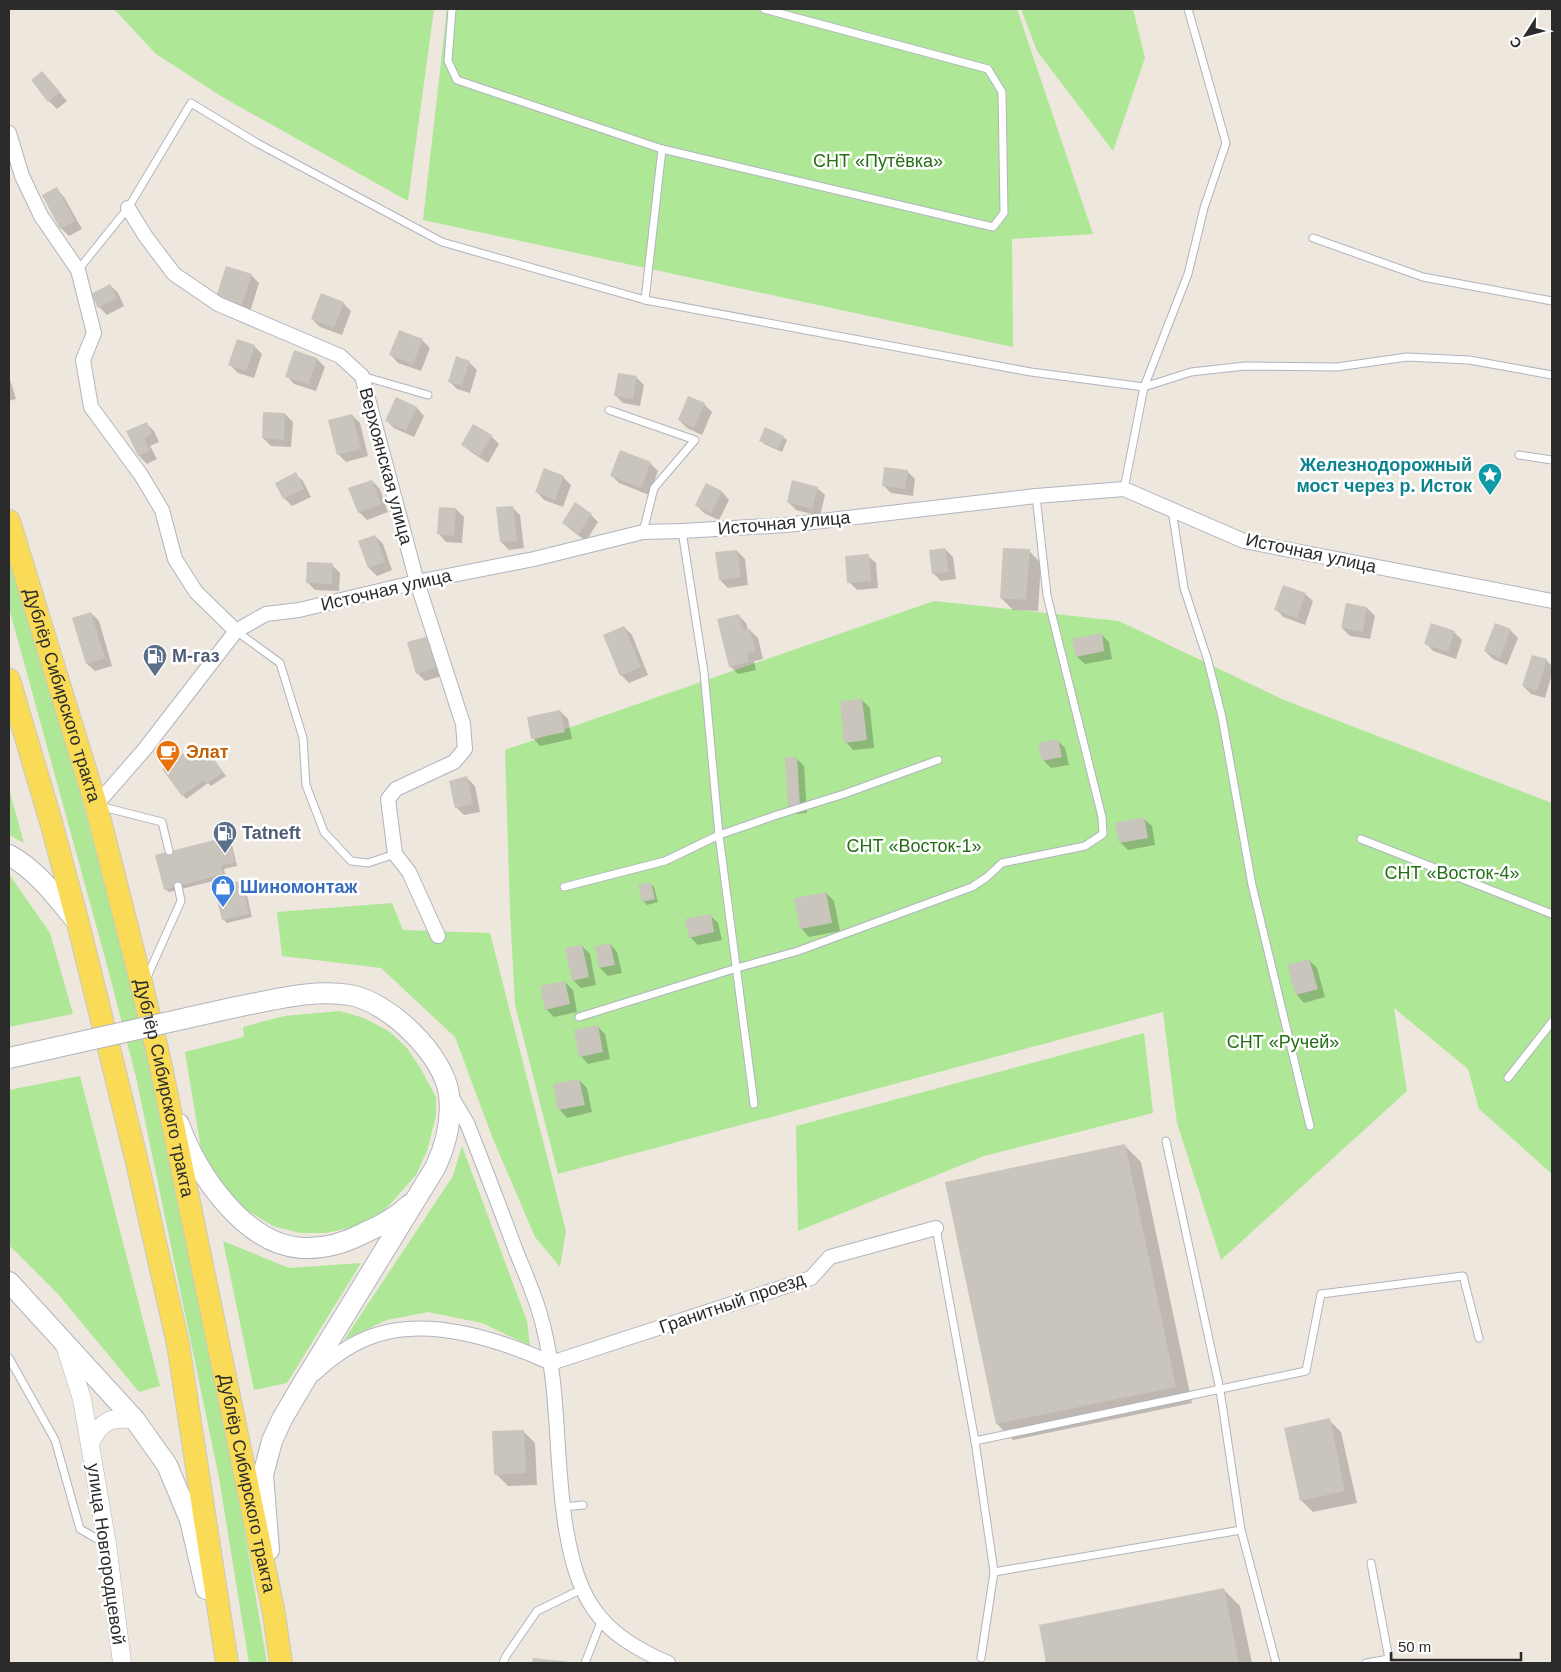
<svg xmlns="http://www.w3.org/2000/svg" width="1561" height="1672" font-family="Arial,sans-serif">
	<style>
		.green { fill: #aee796 }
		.shadow { fill: #0003 }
		.building { fill: #c9c4bc }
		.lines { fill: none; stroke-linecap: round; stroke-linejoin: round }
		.service-casing { stroke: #b1b3c0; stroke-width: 9 }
		.minor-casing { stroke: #b1b3c0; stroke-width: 16 }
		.tertiary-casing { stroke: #b1b3c0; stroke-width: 19 }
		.secondary-casing { stroke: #b1b3c0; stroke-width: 22 }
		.primary-casing { stroke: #c8c8c8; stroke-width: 24 }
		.service { stroke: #fff; stroke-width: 7 }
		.minor { stroke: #fff; stroke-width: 14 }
		.tertiary { stroke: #fff; stroke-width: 18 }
		.secondary { stroke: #fff; stroke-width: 20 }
		.primary { stroke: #f9db57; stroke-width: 22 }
		.secondary-bridge-casing { stroke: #b1b3c0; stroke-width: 22; stroke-linecap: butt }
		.secondary-bridge { stroke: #fff; stroke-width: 20 }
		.labels { text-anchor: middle; stroke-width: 5; stroke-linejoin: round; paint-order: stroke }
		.park-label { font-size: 18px; fill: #246e16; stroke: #fff }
		.culture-label { font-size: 18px; font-weight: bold; fill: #0d838f; stroke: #fff; text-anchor: end }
		.street-label { font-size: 18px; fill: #2b2b2b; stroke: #fff }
		.service-label { font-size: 18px; font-weight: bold; fill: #4e5e75; stroke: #fff; text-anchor: start }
		.food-label { font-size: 18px; font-weight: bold; fill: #c56008; stroke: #fff; text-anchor: start }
		.shop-label { font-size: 18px; font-weight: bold; fill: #366cbe; stroke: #fff; text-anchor: start }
	</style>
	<rect width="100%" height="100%" fill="#eee7dd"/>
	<!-- green -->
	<g class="green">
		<polygon points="114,9 434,9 408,201 224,98 156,54"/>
		<polygon points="447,9 1017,9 1093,234 1012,239 1013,347 423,220"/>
		<polygon points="1021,9 1133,9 1145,58 1113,151 1037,51"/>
		<polygon points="9,558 62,727 112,909 157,1086 239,1497 267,1663 249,1663 219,1478 136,1077 104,954 9,608"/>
		<polygon points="934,601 1119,621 1284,700 1552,803 1552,1174 1479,1109 1468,1069 1394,1008 1407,1091 1221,1260 1177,1123 1163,1012 558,1174 515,1005 510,911 505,750"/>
		<polygon points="9,789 24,843 9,835"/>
		<polygon points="9,874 50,933 73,1014 9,1027"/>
		<polygon points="392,903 403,930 490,933 566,1231 560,1267 535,1237 493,1139 455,1037 381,968 282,956 277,912"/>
		<polygon points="340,1011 364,1018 390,1032 407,1048 421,1069 436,1097 436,1116 427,1151 416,1175 384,1211 353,1227 326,1233 300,1233 273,1226 245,1209 215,1177 203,1161 185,1052 244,1037 243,1027 284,1016"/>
		<polygon points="1144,1033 1153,1113 984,1156 798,1231 796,1126"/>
		<polygon points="80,1076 160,1386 139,1392 58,1294 9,1245 9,1090"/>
		<polygon points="462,1146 527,1321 530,1346 482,1323 428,1312 387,1320 344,1340 453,1176"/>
		<polygon points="223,1241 289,1268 361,1263 287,1383 254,1390"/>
	</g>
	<!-- shadow -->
	<g class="shadow">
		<polygon points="42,72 67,101 57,109 49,101"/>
		<polygon points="57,189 64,197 82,229 69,236 61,228"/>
		<polygon points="251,275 259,283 250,312 218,297"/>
		<polygon points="110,285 118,293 124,306 107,315 99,307 93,294"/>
		<polygon points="343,303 351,311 342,335 320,327 312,319"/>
		<polygon points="422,340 430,348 421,371 398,363 391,355"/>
		<polygon points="254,346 262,354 254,378 238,373 230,365"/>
		<polygon points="295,352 317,359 325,367 316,391 294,384 287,376"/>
		<polygon points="469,362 477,370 470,393 457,389 449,381"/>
		<polygon points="9,376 16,399 9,401"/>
		<polygon points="636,377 644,385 640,406 623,403 615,395"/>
		<polygon points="704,404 712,412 702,435 687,428 679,420"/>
		<polygon points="417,408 424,416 414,437 394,428 386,420"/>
		<polygon points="285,414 293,422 291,447 271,446 263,438"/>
		<polygon points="352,415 360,423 368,456 346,462 338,454"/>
		<polygon points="146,423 154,431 159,442 150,446 157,459 147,464 139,456 128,432"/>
		<polygon points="491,436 499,444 488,463 471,452 463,445"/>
		<polygon points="783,437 787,440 782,452 764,444 761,440"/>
		<polygon points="650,463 658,471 649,495 619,483 612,476"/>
		<polygon points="907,471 915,479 913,496 891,493 883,485"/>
		<polygon points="295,474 303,481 311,497 292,506 284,498 277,483"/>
		<polygon points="563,477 571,485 563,507 544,500 537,492"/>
		<polygon points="372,481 380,489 388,512 367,520 359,512"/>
		<polygon points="706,485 722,492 729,500 719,520 704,513 696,505"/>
		<polygon points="817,488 825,495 820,516 796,510 788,502"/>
		<polygon points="512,507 520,515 524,548 509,550 501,542"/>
		<polygon points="456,509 464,517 462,543 446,542 439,534"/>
		<polygon points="591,515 598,522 586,541 571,530 563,523"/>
		<polygon points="375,536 383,544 392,570 377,576 369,568"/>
		<polygon points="945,549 953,557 956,579 941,581 933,573"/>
		<polygon points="737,551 745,559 748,585 728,588 720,580"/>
		<polygon points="1029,551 1041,563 1038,611 1013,610 1001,598"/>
		<polygon points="868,556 876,563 878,588 857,590 849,582"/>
		<polygon points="332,565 340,573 339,591 315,590 307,582"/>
		<polygon points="1305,594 1313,601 1305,625 1283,617 1276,609"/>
		<polygon points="1367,608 1375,616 1370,639 1350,636 1342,628"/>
		<polygon points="91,613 99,621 112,666 95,671 87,664"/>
		<polygon points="738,615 746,623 748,630 750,630 758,638 763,659 754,661 756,670 738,674 730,666"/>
		<polygon points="624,627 632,635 648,675 629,683 621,675"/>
		<polygon points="1510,630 1518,638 1507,665 1493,659 1485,651"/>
		<polygon points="1454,632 1462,640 1456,659 1433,651 1426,643"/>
		<polygon points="1101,634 1109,642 1112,659 1085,664 1077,657"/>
		<polygon points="429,637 445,675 425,681 417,673"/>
		<polygon points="1546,660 1552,666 1552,674 1545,698 1531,694 1523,686"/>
		<polygon points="862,700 870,708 874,748 853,750 846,742"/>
		<polygon points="560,711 568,719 572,739 540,746 533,738"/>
		<polygon points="1057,740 1065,748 1069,765 1051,768 1044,761"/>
		<polygon points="210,755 226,776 211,786 208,783 186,799 183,795 191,763"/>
		<polygon points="796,758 804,766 807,813 797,814 789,806"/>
		<polygon points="467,778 475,786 480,812 464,815 456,807"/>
		<polygon points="1144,819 1152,826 1155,845 1128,850 1120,842"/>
		<polygon points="214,841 217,844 228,841 232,845 237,866 224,869 226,878 169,892 165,889"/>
		<polygon points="241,882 245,886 252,917 227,923 223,919"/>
		<polygon points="651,884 654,887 658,902 647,905 643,901"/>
		<polygon points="826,893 834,901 840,931 809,937 802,929 796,899"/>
		<polygon points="710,915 718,923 722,940 698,945 690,937"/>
		<polygon points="610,944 617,952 622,973 608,976 600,968"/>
		<polygon points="582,946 590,954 596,985 581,988 573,980"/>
		<polygon points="1309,960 1317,968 1325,997 1304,1003 1297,995"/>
		<polygon points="565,982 573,990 577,1012 554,1017 546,1009"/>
		<polygon points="597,1026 605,1034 610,1059 588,1064 581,1056"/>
		<polygon points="579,1080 587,1088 592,1112 567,1118 560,1110 555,1085"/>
		<polygon points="1125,1146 1141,1162 1192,1403 1013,1440 997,1424 946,1183"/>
		<polygon points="1329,1420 1341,1432 1357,1503 1313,1512 1301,1500"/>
		<polygon points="523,1431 535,1443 537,1485 508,1486 496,1474"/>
		<polygon points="1224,1590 1240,1606 1252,1663 1048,1663 1040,1626"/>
	</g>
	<!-- building -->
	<g class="building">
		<polygon points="42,71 60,92 48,102 31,80"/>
		<polygon points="57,187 75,221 60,229 42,195"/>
		<polygon points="226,266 252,274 242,305 216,297"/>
		<polygon points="110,284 117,298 98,308 91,294"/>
		<polygon points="321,293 344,302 334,328 311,319"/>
		<polygon points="399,330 423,339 413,364 389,355"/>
		<polygon points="237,339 255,345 246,371 228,365"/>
		<polygon points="294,350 317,358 309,384 285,377"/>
		<polygon points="456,356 470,361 462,386 448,382"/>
		<polygon points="618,373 637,376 633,399 614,396"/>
		<polygon points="688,396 705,403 694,428 678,420"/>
		<polygon points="396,397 417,407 406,431 385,421"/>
		<polygon points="263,412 285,413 284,440 262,438"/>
		<polygon points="352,414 361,449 337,455 328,420"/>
		<polygon points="147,422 152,434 144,438 150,451 138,456 126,431"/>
		<polygon points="473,424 492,435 480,456 461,445"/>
		<polygon points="765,427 784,436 778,449 759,441"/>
		<polygon points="620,450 651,462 641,488 610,476"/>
		<polygon points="884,467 908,470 905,489 882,486"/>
		<polygon points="544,468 564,476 555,500 535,492"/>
		<polygon points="296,472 304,489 283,499 275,483"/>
		<polygon points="372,480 381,504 358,513 348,488"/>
		<polygon points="792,480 818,487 812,509 787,502"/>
		<polygon points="706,483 722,491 711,514 695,505"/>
		<polygon points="575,502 592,514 578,534 562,523"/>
		<polygon points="513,506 517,541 500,542 496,507"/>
		<polygon points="439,507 456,508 454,536 437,534"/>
		<polygon points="375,535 385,562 368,568 358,541"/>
		<polygon points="945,548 949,572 932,574 929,550"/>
		<polygon points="1003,548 1030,549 1026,600 1000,598"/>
		<polygon points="737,550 741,577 719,580 715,552"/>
		<polygon points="869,554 871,581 847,583 845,556"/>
		<polygon points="307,562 333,563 332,584 306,583"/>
		<polygon points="1283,585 1306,593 1297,618 1274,610"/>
		<polygon points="1346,603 1367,607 1363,632 1341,628"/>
		<polygon points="91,612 105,658 86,664 72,618"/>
		<polygon points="739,614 743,630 750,629 756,652 747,653 749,662 729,667 717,619"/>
		<polygon points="1431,623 1455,631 1448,652 1424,644"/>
		<polygon points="1495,623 1511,629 1500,658 1484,651"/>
		<polygon points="624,626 641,667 620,676 603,635"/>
		<polygon points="1102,633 1104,651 1076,657 1072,639"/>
		<polygon points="429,636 438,667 416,674 407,642"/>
		<polygon points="1532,655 1547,659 1537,691 1522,686"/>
		<polygon points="862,699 867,740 844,743 840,701"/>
		<polygon points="560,710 565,732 531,739 527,717"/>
		<polygon points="1058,739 1062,757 1042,761 1038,743"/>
		<polygon points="207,749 223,772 207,784 204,780 182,796 162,769 184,753 190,761"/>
		<polygon points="785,757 797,757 800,806 788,806"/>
		<polygon points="467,776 473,804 455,808 449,781"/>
		<polygon points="1144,817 1148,838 1119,843 1115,823"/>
		<polygon points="214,840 215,843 229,840 235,862 221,866 223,874 164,890 155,855"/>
		<polygon points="242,881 249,914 222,920 214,887"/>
		<polygon points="651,882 655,899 642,902 638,885"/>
		<polygon points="826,892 832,923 800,929 794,898"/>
		<polygon points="711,914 714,932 689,938 685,919"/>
		<polygon points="610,943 615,965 599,968 595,946"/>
		<polygon points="582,945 589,977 572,981 565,948"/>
		<polygon points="1309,959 1318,989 1296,995 1287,965"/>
		<polygon points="565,981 570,1004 545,1010 540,986"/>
		<polygon points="598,1025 603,1052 579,1057 574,1030"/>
		<polygon points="579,1079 585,1105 558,1110 553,1084"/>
		<polygon points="1125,1144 1176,1387 996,1424 945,1182"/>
		<polygon points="1330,1418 1345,1491 1300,1501 1284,1428"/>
		<polygon points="524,1430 526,1473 494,1475 492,1431"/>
		<polygon points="1224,1588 1239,1663 1046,1663 1039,1625"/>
		<polygon points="533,1658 571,1662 571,1663 532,1663"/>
	</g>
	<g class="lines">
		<defs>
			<g id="service">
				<polyline points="452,9 448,61 457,80 662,149 993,227 1004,213 1002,92 988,69 764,9"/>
				<polyline points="1313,238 1423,277 1552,301"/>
				<polyline points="78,270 128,208 191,103 257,143 442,242 645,300 1031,372 1144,387 1191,372 1245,366 1337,367 1407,357 1469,360 1552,375"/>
				<polyline points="645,300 662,149"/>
				<polyline points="362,376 428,395"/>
				<polyline points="609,410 695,440 654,488 643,532"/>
				<polyline points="1519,455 1552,460"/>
				<polyline points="1124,489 1144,387 1188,274 1204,208 1226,143 1188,9"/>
				<polyline points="1172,510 1184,588 1208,661 1222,717 1252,885 1310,1126"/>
				<polyline points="682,531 704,672 719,835 754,1104"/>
				<polyline points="236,631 280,663 303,738 306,785 324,832 351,861 368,863 395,854"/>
				<polyline points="99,806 162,822 169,851"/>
				<polyline points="1361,839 1552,914"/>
				<polyline points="564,887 665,861 719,835 777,815 844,794 938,760"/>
				<polyline points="147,977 181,901 178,886"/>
				<polyline points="579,1017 737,968 798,951 972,887 987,877 1002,863 1085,846 1103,834 1102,817 1047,595 1036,496"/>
				<polyline points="1508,1078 1552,1022"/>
				<polyline points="1166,1141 1220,1390 1241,1530 1276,1663"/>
				<polyline points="936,1228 975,1441 1306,1371 1321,1294 1463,1276 1479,1338"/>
				<polyline points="9,1358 55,1440 80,1529 104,1543"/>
				<polyline points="975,1441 994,1572 981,1658"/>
				<polyline points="563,1507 583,1505"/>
				<polyline points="994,1572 1241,1530"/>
				<polyline points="503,1663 506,1656 537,1611 582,1589"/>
				<polyline points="585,1663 602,1619"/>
				<polyline points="1366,1663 1389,1659 1371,1563"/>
			</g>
			<g id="minor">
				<polyline points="9,133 22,176 41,216 78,270 94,333 83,360 91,407 141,475 162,510 175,559 196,592 236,631"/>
				<polyline points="128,208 146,237 174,274 218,304 340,356 362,376 417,582 463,724 465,749 454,762 396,789 388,799 395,854 409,872 438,936"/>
				<polyline points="96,805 144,750 236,631 266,614 299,610 417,582 534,559 643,532 682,531 787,525 1036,496 1124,489 1244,541 1552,601"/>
				<path d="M451,1096L467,1123C484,1166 500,1208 516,1251C524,1271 533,1291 539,1311C561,1382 554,1457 566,1529C571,1557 577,1584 593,1608C611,1635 639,1650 668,1663"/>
				<polyline points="551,1363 811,1278 830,1257 936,1228"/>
				<path d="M314,1374C331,1358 353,1342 376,1335C430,1317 501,1340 551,1363"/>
			</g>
			<g id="tertiary">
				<polyline points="64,1342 82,1399 107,1544 122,1663"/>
				<path d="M90,1444C100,1421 111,1416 135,1420"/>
			</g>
			<g id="secondary">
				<path d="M9,855C38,871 57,898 78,923"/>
				<path d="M236,1007C274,1000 312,989 350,995C389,1002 443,1054 449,1094C452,1119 446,1145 435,1168L302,1385L282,1419L272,1441L263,1475L269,1550"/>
				<path d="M179,1124C196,1173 245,1245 302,1248C323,1249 345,1243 364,1233C380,1226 396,1218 409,1205"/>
				<polyline points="9,1282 135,1420 167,1465 190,1520 206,1589"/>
			</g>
			<g id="primary">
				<path id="s1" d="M9,521L96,805L142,986L160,1062L274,1614L281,1663"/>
				<polyline points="9,680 51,822 78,923 136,1158 178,1344 227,1663"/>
			</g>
		</defs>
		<!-- service casing -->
		<use href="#service" class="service-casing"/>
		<!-- minor casing -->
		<use href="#minor" class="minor-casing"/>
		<!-- tertiary casing -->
		<use href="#tertiary" class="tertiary-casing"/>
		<!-- secondary casing -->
		<use href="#secondary" class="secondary-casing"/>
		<!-- primary casing -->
		<use href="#primary" class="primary-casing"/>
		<!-- service -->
		<use href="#service" class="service"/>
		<!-- minor -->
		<use href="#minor" class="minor"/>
		<!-- tertiary -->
		<use href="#tertiary" class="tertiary"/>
		<!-- secondary -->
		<use href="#secondary" class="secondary"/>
		<!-- primary -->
		<use href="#primary" class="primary"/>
		<defs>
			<polyline id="secondary-bridge" points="9,1058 236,1007"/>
		</defs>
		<!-- secondary-bridge casing -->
		<use href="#secondary-bridge" class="secondary-bridge-casing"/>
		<!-- secondary-bridge -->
		<use href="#secondary-bridge" class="secondary-bridge"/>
	</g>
	<!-- icons -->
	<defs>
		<symbol id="sight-pin" viewBox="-11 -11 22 30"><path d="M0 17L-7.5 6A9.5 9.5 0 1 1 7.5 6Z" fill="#0f9aa8" stroke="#fff"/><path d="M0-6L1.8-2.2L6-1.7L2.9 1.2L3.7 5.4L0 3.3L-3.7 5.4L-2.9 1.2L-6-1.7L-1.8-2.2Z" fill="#fff"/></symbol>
		<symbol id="fuel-pin" viewBox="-11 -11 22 30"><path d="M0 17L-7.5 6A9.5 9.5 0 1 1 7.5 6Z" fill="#5c6f8a" stroke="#fff"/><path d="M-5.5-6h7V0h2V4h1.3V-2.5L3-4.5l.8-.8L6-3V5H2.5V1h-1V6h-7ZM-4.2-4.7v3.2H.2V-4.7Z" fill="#fff"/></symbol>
		<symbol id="cafe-pin" viewBox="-11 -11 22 30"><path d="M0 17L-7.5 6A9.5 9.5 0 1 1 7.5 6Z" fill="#e8710a" stroke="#fff"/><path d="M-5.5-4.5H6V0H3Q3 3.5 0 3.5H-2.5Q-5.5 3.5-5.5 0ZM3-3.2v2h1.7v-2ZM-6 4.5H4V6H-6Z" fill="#fff"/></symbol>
		<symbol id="shop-pin" viewBox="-11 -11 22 30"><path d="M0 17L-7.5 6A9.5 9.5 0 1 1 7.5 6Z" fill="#3f7fe0" stroke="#fff"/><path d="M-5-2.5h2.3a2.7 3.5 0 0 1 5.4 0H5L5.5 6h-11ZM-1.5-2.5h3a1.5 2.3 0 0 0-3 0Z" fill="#fff"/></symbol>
	</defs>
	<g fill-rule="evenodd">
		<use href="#sight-pin" x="1476" y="461" width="28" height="38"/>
		<use href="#fuel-pin" x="141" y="642" width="28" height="38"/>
		<use href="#cafe-pin" x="154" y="738" width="28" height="38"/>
		<use href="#fuel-pin" x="211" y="819" width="28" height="38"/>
		<use href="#shop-pin" x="209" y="873" width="28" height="38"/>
	</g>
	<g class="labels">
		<!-- park labels -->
		<g class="park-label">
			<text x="878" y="167">СНТ «Путёвка»</text>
			<text x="914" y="852">СНТ «Восток-1»</text>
			<text x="1452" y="879">СНТ «Восток-4»</text>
			<text x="1283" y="1048">СНТ «Ручей»</text>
		</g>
		<!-- culture labels -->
		<g class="culture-label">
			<text x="1472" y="471">Железнодорожный<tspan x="1472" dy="21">мост через р. Исток</tspan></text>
		</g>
		<!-- street labels -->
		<g class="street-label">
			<text transform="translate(386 466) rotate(75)" y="6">Верхоянская улица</text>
			<text transform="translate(784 523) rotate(-5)" y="6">Источная улица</text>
			<text transform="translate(1311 553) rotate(12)" y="6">Источная улица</text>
			<text transform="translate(386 590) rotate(-13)" y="6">Источная улица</text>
			<text dy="6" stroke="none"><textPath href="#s1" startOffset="182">Дублёр Сибирского тракта</textPath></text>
			<text dy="6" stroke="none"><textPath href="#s1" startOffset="588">Дублёр Сибирского тракта</textPath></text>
			<text transform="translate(732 1303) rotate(-19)" y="6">Гранитный проезд</text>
			<text dy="6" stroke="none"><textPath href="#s1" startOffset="992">Дублёр Сибирского тракта</textPath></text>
			<text transform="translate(106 1554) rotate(82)" y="6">улица Новгородцевой</text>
		</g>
		<!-- service labels -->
		<g class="service-label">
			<text x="172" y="662">М-газ</text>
			<text x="242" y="839">Tatneft</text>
		</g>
		<!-- food labels -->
		<g class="food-label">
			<text x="186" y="758">Элат</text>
		</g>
		<!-- shop labels -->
		<g class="shop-label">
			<text x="240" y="893">Шиномонтаж</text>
		</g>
	</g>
	<!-- border -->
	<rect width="1561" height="1672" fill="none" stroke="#2b2b2b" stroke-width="20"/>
	<!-- north arrow -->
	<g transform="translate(1526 35) rotate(234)" stroke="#ffffff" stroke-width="4" paint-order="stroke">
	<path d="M0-4L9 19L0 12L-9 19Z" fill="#2b2b2b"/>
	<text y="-8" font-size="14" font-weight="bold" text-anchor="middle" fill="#2b2b2b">С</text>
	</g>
	<!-- scale -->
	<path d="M1391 1652v8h130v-8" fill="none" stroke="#2b2b2b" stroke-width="2.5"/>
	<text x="1398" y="1652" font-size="15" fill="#2b2b2b" stroke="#ffffff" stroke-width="4" paint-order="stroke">50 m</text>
</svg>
